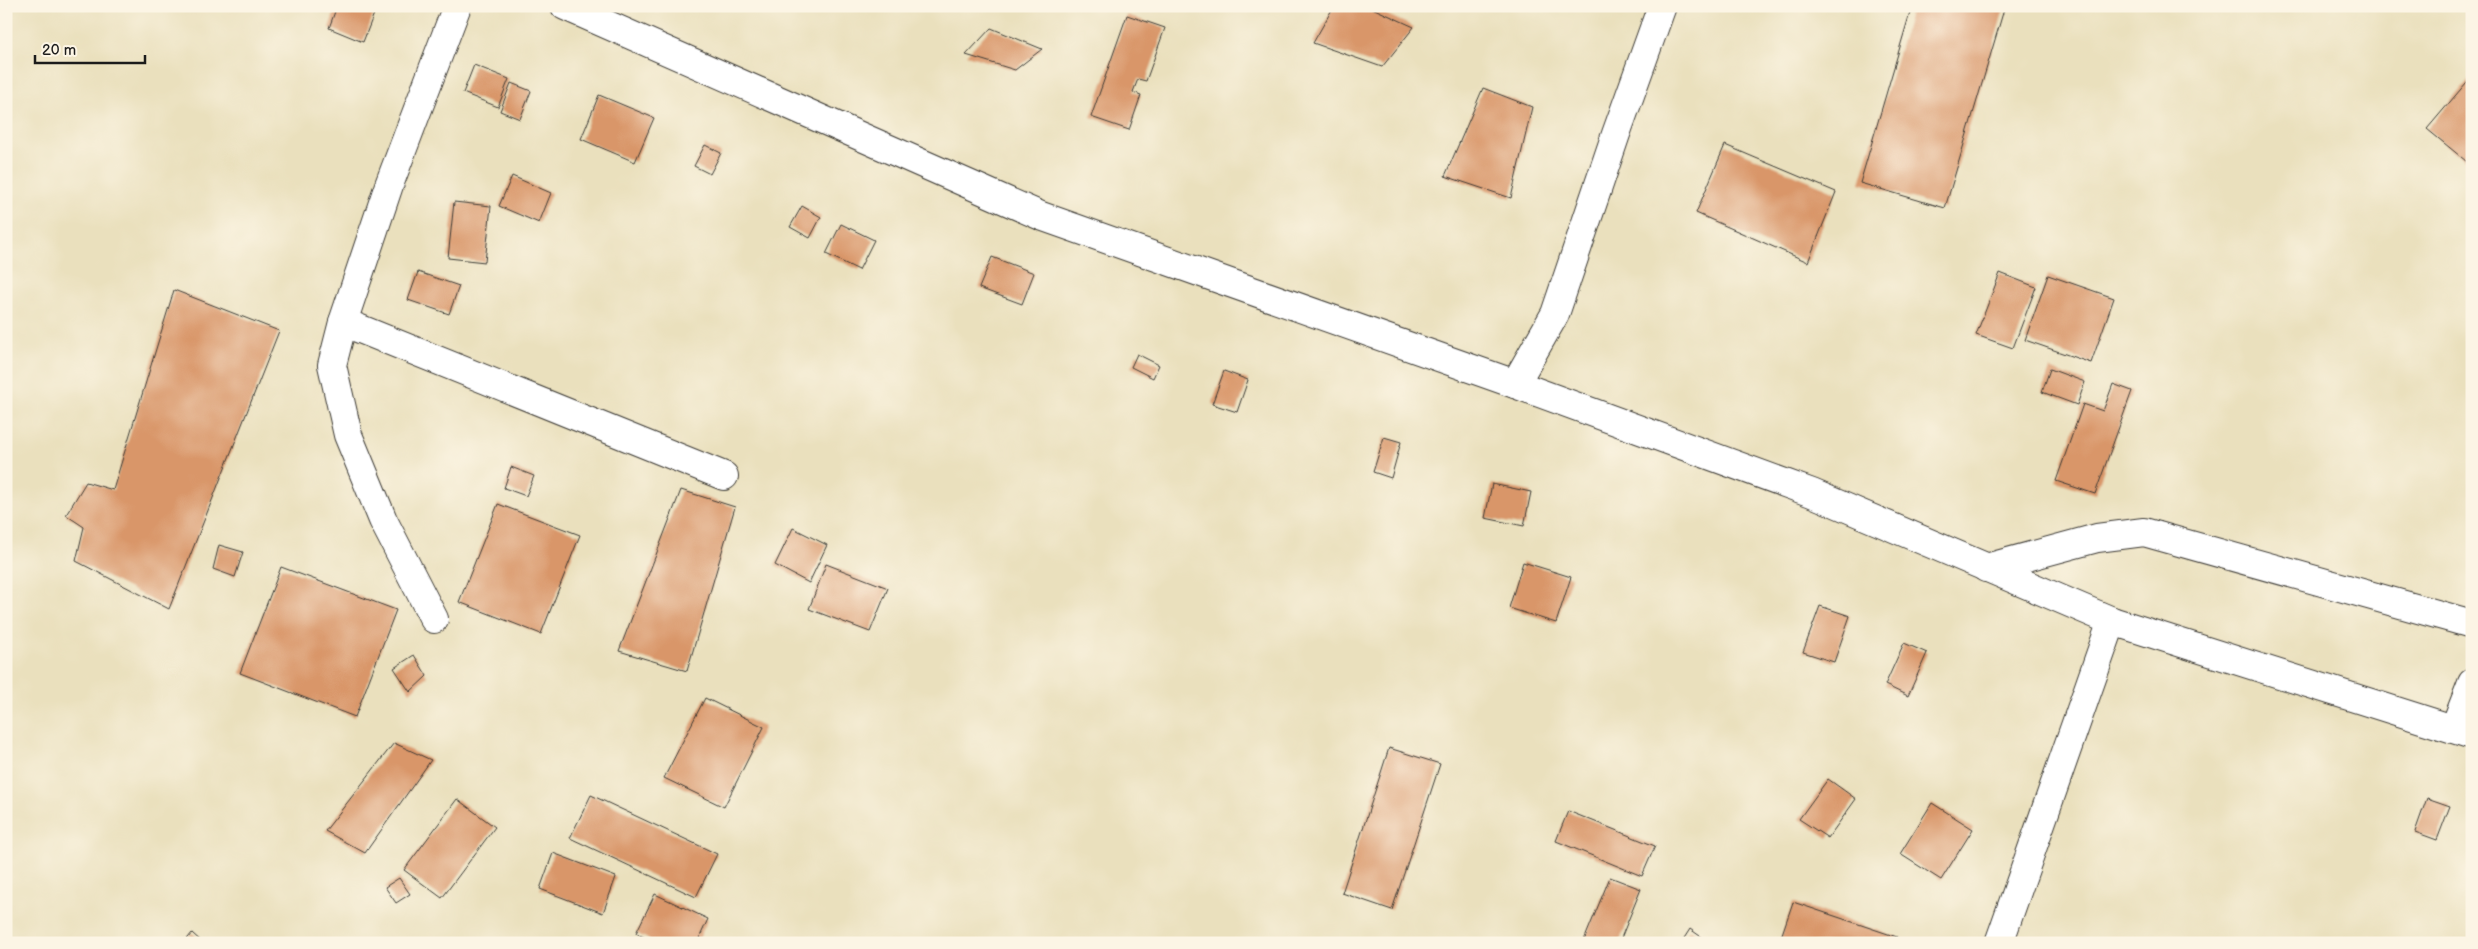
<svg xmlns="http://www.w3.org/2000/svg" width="2478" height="949" font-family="'Balsamiq Sans',sans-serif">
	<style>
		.building { fill: #d99669 }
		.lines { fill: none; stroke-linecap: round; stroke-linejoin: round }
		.minor-casing { stroke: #3b3934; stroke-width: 30 }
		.minor { stroke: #fff; stroke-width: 28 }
	</style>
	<rect width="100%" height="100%" fill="#fcf5e5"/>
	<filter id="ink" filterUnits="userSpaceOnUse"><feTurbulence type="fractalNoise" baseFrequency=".02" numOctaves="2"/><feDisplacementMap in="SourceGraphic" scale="10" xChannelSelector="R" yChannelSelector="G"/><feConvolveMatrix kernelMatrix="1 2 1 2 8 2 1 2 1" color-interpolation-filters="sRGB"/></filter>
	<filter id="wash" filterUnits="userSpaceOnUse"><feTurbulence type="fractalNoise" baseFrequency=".0096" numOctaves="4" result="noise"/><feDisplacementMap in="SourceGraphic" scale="20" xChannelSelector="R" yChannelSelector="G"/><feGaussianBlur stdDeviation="1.12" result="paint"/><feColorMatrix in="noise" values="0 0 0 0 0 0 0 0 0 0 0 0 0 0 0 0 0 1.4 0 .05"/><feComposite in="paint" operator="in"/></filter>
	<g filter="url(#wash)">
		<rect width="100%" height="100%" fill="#eae0bd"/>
		<g id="blocks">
			<!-- building -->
			<g class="building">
				<polygon points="337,6 377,6 363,42 329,28"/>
				<polygon points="1334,6 1368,6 1414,27 1382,67 1313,43"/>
				<polygon points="1912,6 2005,6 1945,208 1860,183"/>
				<polygon points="1127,15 1165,28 1146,81 1138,79 1133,92 1141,95 1129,130 1091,117"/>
				<polygon points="991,28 1042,49 1015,70 966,55"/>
				<polygon points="474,65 509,79 498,107 463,93"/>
				<polygon points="2472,76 2472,166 2427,129"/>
				<polygon points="511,83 531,91 520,119 500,111"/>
				<polygon points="1483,88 1532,107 1511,198 1445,176"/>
				<polygon points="599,95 654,118 635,162 581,139"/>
				<polygon points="705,145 721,153 710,174 694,166"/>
				<polygon points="1725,145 1836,192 1808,262 1696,213"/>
				<polygon points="512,176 551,193 539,223 499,206"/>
				<polygon points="454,202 491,206 485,262 448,258"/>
				<polygon points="802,206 821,217 810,238 790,227"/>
				<polygon points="841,224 874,240 859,270 826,254"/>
				<polygon points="992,257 1034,273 1022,304 979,288"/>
				<polygon points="418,272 459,286 449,314 408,300"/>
				<polygon points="2000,273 2036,287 2013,348 1976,335"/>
				<polygon points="2048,275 2114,298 2091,363 2025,340"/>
				<polygon points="174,290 279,331 169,609 76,561 84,527 66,515 86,482 113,490"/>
				<polygon points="1137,354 1159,365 1153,378 1131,367"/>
				<polygon points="2050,369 2085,382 2077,405 2042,392"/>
				<polygon points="1224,371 1248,380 1237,412 1212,404"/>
				<polygon points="2113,384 2132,391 2095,494 2056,481 2083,404 2103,411"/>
				<polygon points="1384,437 1401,442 1391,478 1373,472"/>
				<polygon points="511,467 534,476 526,496 504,488"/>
				<polygon points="1492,484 1531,492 1524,526 1485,518"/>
				<polygon points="681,490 735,507 687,671 619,651"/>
				<polygon points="498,504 580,535 541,634 459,602"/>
				<polygon points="793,528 827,545 809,583 775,565"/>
				<polygon points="219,545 243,552 235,577 213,569"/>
				<polygon points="1523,562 1571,577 1556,623 1509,608"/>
				<polygon points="826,564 888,588 870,632 809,609"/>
				<polygon points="281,567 396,610 355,717 240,673"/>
				<polygon points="1820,606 1850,616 1834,662 1803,652"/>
				<polygon points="1904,643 1927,653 1908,696 1885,685"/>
				<polygon points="414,655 427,676 410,692 394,668"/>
				<polygon points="705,698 764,727 724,807 664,778"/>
				<polygon points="394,743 431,760 365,853 325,831"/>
				<polygon points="1389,748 1440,764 1392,910 1342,893"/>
				<polygon points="1828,779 1856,799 1828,838 1799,819"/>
				<polygon points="591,795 717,854 696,897 570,838"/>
				<polygon points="2427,798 2450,806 2437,840 2415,832"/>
				<polygon points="457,799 495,827 442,898 404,870"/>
				<polygon points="1932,803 1973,829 1941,880 1900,854"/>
				<polygon points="1568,811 1655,846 1642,876 1556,841"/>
				<polygon points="553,853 616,877 603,913 540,889"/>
				<polygon points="1610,877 1641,889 1619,943 1583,943"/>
				<polygon points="399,878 410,894 396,903 385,887"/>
				<polygon points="655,894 708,919 697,943 655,943 636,933"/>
				<polygon points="1793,902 1897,937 1895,943 1779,943"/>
				<polygon points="1690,929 1710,943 1681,943"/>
				<polygon points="192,933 203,943 184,943"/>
			</g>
		</g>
	</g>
	<g filter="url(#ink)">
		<use href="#blocks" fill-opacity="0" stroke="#3b3934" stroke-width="1"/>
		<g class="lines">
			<defs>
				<g id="minor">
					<polyline points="565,6 1041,216 1515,384 1812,493 2112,621 2472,735"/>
					<polyline points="343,322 724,476"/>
					<polyline points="1515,384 1555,314 1616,134 1662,6"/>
					<polyline points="1986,568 2097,538 2144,532 2472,624"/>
					<polyline points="434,619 383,520 348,435 332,365 343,322 389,185 457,6"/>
					<polyline points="2454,729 2472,683"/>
					<polyline points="1999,943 2112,621"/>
				</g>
			</defs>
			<!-- minor casing -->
			<use href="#minor" class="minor-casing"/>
			<!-- minor -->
			<use href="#minor" class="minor"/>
		</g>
	</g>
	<!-- margin -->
	<rect width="2478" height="949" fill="none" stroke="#fcf5e5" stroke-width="25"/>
	<!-- scale -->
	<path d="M35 55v8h110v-8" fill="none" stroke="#1c1c1c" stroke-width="2.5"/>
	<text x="42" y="55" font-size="15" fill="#1c1c1c" stroke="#fcf5e5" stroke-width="4" paint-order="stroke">20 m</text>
</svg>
